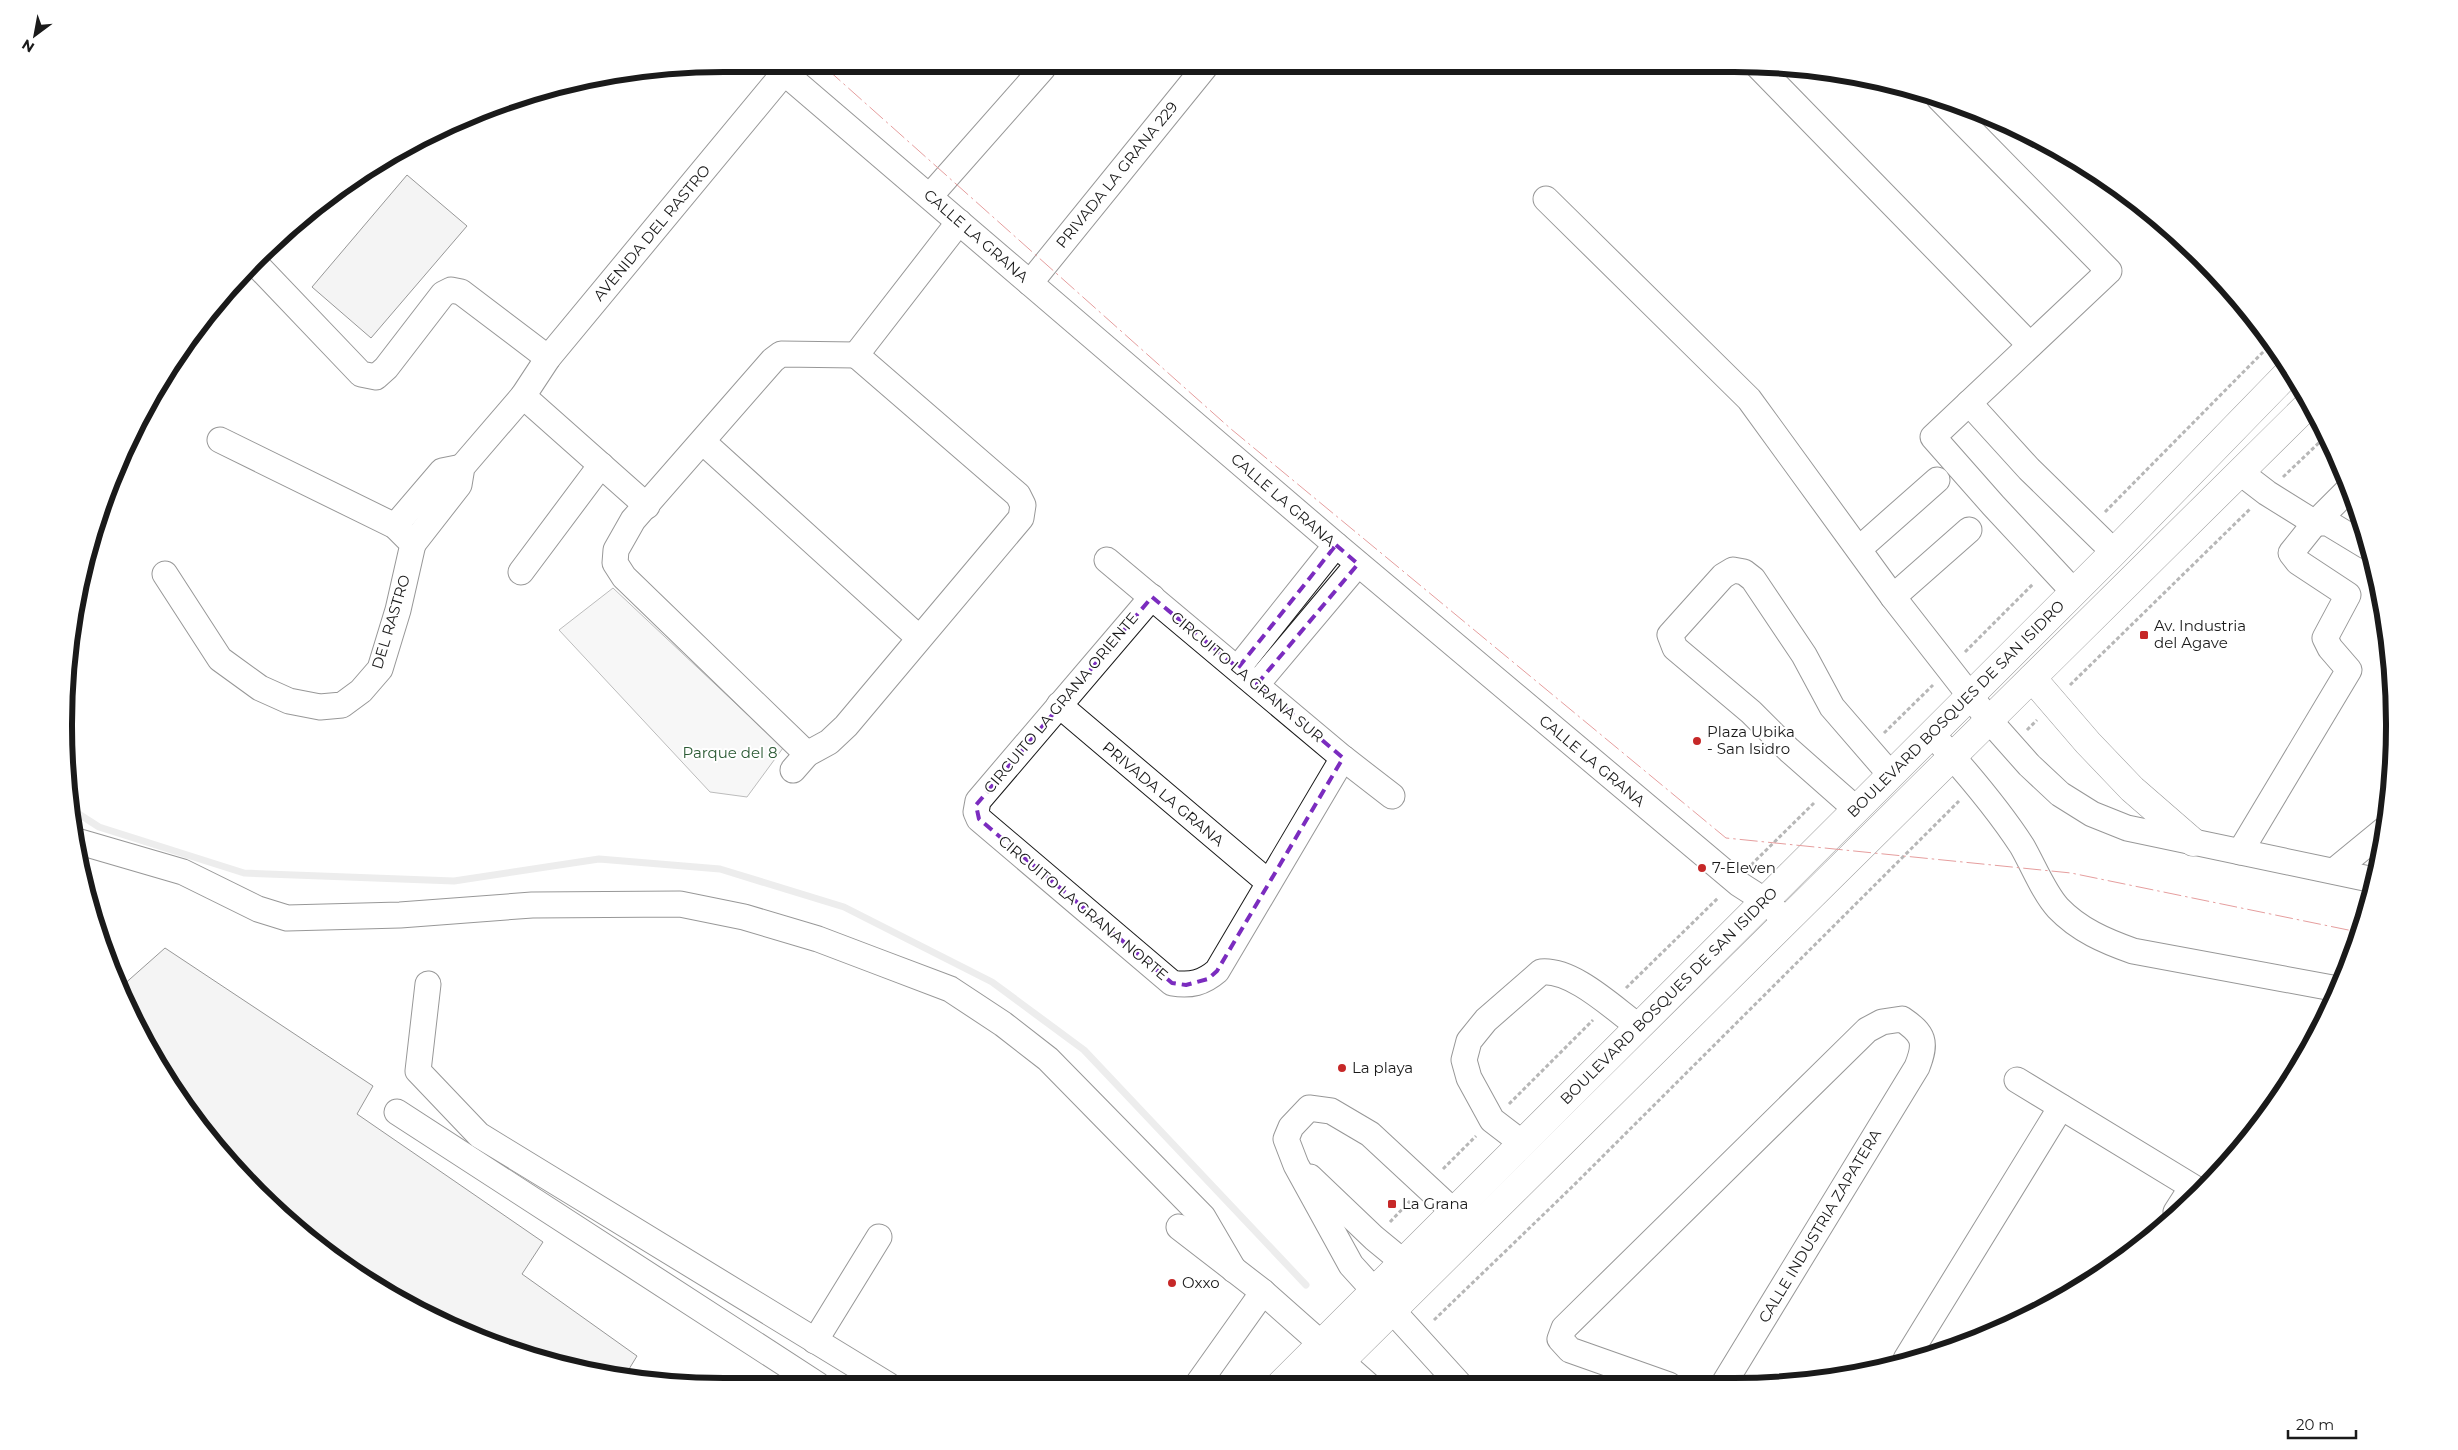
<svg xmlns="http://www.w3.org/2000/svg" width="2458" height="1450" font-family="Montserrat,sans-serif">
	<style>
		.built { fill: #ededed; stroke: #6a6a6a }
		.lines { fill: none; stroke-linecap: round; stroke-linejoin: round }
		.stream { stroke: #d7d7d7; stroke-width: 7 }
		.building { fill: #e6e6e6; stroke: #1a1a1a }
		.minor-casing { stroke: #1a1a1a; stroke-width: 27 }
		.major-casing { stroke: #1a1a1a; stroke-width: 29 }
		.path { stroke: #5f5f5f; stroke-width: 3; stroke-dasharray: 4 2.5; stroke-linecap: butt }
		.minor { stroke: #fff; stroke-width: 25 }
		.major { stroke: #fff; stroke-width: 28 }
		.power { stroke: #c62828; stroke-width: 1; stroke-dasharray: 18 4 2.5 4; stroke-linecap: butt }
		.marked { fill: none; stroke: #7b2cbf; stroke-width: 4; stroke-dasharray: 10 6; stroke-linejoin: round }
		.poi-dot { fill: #c62828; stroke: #fff; stroke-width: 2 }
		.labels { text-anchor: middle; stroke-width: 4; stroke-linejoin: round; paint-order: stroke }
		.street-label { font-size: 15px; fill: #1a1a1a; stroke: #fff }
		.poi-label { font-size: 15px; fill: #1a1a1a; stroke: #fff; text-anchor: start }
		.park-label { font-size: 15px; fill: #2b5a34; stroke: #fff }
		.rim { fill: none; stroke: #1a1a1a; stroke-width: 6 }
	</style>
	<rect width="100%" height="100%" fill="#fff"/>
	<!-- built -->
	<polygon class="built" points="613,588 783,748 747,797 710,792 559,630"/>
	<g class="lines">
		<!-- stream -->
		<polyline class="stream" points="74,811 99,827 244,873 454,881 599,859 720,869 844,907 992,982 1084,1050 1306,1285"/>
	</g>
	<!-- building -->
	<g class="building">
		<polygon points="407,175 467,226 371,338 312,287"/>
		<polygon points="165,948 373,1086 357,1114 543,1242 522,1274 637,1356 626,1374 513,1351 358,1275 289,1222 248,1179 250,1177 201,1128 152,1055 121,987"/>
	</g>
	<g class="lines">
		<defs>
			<g id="minor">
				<polyline points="1757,65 2030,345"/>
				<polyline points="780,69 1336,545 1739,884 1764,900 1780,915"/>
				<polyline points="1939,98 2109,271 1933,437 1993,505 2074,592"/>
				<polyline points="930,196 1043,68"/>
				<polyline points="1546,199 1749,399 1893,597 1989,720 2029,765 2060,794 2092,814 2127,828 2374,880"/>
				<polyline points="254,262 361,374 376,377 386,368 443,294 451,290 461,292 548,358"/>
				<polyline points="1030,283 1205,67"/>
				<polyline points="856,355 959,222"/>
				<polyline points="523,396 647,506"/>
				<polyline points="1969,403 2029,469 2114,552"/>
				<polyline points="703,442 919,638"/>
				<polyline points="2241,473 2267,493 2315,523 2328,523 2366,546"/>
				<polyline points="395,526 442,471 462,467"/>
				<polyline points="413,544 459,485 462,467 523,396 548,358 784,73"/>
				<polyline points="1859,549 1937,480"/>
				<polyline points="1107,560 1343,758 1392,796"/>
				<polyline points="521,572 601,465"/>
				<polyline points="165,574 220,659 260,688 289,701 320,707 342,705 361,691 380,669 398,610 413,544 395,526 220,440"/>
				<path d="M1152,597L978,801L976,812L979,819L1172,983C1191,986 1203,983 1217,971L1343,758"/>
				<polyline points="1893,597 1969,530"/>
				<polyline points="1238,668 1336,545"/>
				<polyline points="1257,684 1358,564"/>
				<polyline points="1059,705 1268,882"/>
				<path d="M1932,734C1964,769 1996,806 2022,846C2033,865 2044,893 2058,908C2079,930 2105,941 2133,951L2338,989"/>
				<polyline points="807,754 624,577 615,563 616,550 633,520 773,360 781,354 856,355"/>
				<polyline points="793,770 807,754 829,742 846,726 1021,518 1023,505 1018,495 856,355"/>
				<polyline points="1856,809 1789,750 1751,712 1675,648 1670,635 1723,576 1733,570 1744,572 1753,579 1804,655 1832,707 1890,774"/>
				<polyline points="80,842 183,872 258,909 287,918 400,915 532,905 680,904 744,917 818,939 876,961 950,989 1003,1024 1048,1059 1203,1217 1234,1270"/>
				<polyline points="2240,852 2349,670 2330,648 2325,638 2348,595 2298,562 2291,553 2315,523 2349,489"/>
				<polyline points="2334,871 2384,830"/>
				<polyline points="428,984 418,1071 479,1135 888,1385"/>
				<polyline points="2017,1080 2201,1192"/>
				<polyline points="397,1112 818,1385"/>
				<path d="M1522,1143L1492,1120L1469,1078L1464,1060L1469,1041L1486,1020L1541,972C1573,969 1613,1008 1638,1026"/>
				<polyline points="1310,1177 1374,1238 1402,1261"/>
				<polyline points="1453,1211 1370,1134 1331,1111 1309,1108 1291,1127 1286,1139 1296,1165 1351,1265 1460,1385"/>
				<polyline points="2176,1212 2192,1187"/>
				<polyline points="1179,1227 1263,1292 1368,1385"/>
				<polyline points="815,1341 879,1237"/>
				<polyline points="1906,1359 2061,1107"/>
				<polyline points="1197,1385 1263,1292"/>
				<path d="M1669,1385L1570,1350L1560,1339L1564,1328L1867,1030L1882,1022L1902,1019C1924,1034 1927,1042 1917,1067L1723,1385"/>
			</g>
			<g id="major">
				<polyline points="2032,678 2088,743 2132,789 2193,842"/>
				<polyline points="1280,1385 2114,552 2290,371"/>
				<polyline points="1317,1385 2308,405"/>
			</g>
		</defs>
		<!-- minor casing -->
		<use href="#minor" class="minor-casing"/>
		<!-- major casing -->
		<use href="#major" class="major-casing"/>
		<!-- path -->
		<g class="path">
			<polyline points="2283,477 2325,437"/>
			<polyline points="2105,512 2271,344"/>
			<polyline points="1965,652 2033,584"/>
			<polyline points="2070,685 2250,509"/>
			<polyline points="2027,730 2037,720"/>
			<polyline points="1884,733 1933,685"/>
			<polyline points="1751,865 1814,803"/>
			<polyline points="1626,988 1718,898"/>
			<polyline points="1509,1104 1593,1020"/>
			<polyline points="1443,1169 1476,1136"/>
			<polyline points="1390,1222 1410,1201"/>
			<polyline points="1434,1320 1572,1187 1959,801"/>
		</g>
		<!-- minor -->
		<use href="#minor" class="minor"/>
		<!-- major -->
		<use href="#major" class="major"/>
		<!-- power -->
		<polyline class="power" points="827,69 1231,429 1726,838 2071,873 2358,932"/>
	</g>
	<!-- marked area -->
	<path d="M0 0H2458V1450H0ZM1336,545L1358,564L1257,684L1343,758L1217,971L1208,979L1186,985L1172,983L979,819L976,805L1152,597L1238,668Z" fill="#fff" fill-opacity=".55" fill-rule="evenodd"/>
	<path class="marked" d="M1336,545L1358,564L1257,684L1343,758L1217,971L1208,979L1186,985L1172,983L979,819L976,805L1152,597L1238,668Z"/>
	<!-- markers -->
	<g class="poi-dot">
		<rect x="2139" y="630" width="10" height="10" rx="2.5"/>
		<circle cx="1697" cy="741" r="5"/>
		<circle cx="1702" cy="868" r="5"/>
		<circle cx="1342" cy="1068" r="5"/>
		<rect x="1387" y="1199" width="10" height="10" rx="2.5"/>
		<circle cx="1172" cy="1283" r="5"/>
	</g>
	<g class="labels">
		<!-- street labels -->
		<g class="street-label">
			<text transform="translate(1117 175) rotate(-51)" y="5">PRIVADA LA GRANA 229</text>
			<text transform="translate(652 233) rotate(-50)" y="5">AVENIDA DEL RASTRO</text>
			<text transform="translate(976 236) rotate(41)" y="5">CALLE LA GRANA</text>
			<text transform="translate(1283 500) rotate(41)" y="5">CALLE LA GRANA</text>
			<text transform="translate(391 622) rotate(-73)" y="5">DEL RASTRO</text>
			<text transform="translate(1247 677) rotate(40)" y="5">CIRCUITO LA GRANA SUR</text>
			<text transform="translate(1061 703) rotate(-50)" y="5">CIRCUITO LA GRANA ORIENTE</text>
			<text transform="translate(1956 709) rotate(-45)" y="5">BOULEVARD BOSQUES DE SAN ISIDRO</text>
			<text transform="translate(1592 761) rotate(40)" y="5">CALLE LA GRANA</text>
			<text transform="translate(1163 794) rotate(40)" y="5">PRIVADA LA GRANA</text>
			<text transform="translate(1083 908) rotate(40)" y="5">CIRCUITO LA GRANA NORTE</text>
			<text transform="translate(1669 996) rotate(-45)" y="5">BOULEVARD BOSQUES DE SAN ISIDRO</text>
			<text transform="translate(1820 1226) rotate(-59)" y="5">CALLE INDUSTRIA ZAPATERA</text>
		</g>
		<!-- poi labels -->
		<g class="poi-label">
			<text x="2154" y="631">Av. Industria<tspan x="2154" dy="17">del Agave</tspan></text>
			<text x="1707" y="737">Plaza Ubika<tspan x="1707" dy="17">- San Isidro</tspan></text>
			<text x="1712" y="873">7-Eleven</text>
			<text x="1352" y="1073">La playa</text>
			<text x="1402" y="1209">La Grana</text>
			<text x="1182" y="1288">Oxxo</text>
		</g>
		<!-- park labels -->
		<g class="park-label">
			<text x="730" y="758">Parque del 8</text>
		</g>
	</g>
	<!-- crop -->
	<path d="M0 0H2458V1450H0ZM724 72H1734A652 652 0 0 1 2386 724V726A652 652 0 0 1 1734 1378H724A652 652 0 0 1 72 726V724A652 652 0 0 1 724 72Z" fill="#fff" fill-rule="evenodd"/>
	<path class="rim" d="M724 72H1734A652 652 0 0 1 2386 724V726A652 652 0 0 1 1734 1378H724A652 652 0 0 1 72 726V724A652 652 0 0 1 724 72Z"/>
	<!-- north arrow -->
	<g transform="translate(35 35) rotate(212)" stroke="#ffffff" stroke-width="4" paint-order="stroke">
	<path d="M0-4L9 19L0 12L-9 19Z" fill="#1a1a1a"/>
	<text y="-8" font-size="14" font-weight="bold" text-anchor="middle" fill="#1a1a1a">N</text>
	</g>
	<!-- scale -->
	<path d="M2288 1430v8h68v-8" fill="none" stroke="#1a1a1a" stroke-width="2.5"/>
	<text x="2296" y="1430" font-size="15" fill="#1a1a1a" stroke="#ffffff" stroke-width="4" paint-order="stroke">20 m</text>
</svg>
